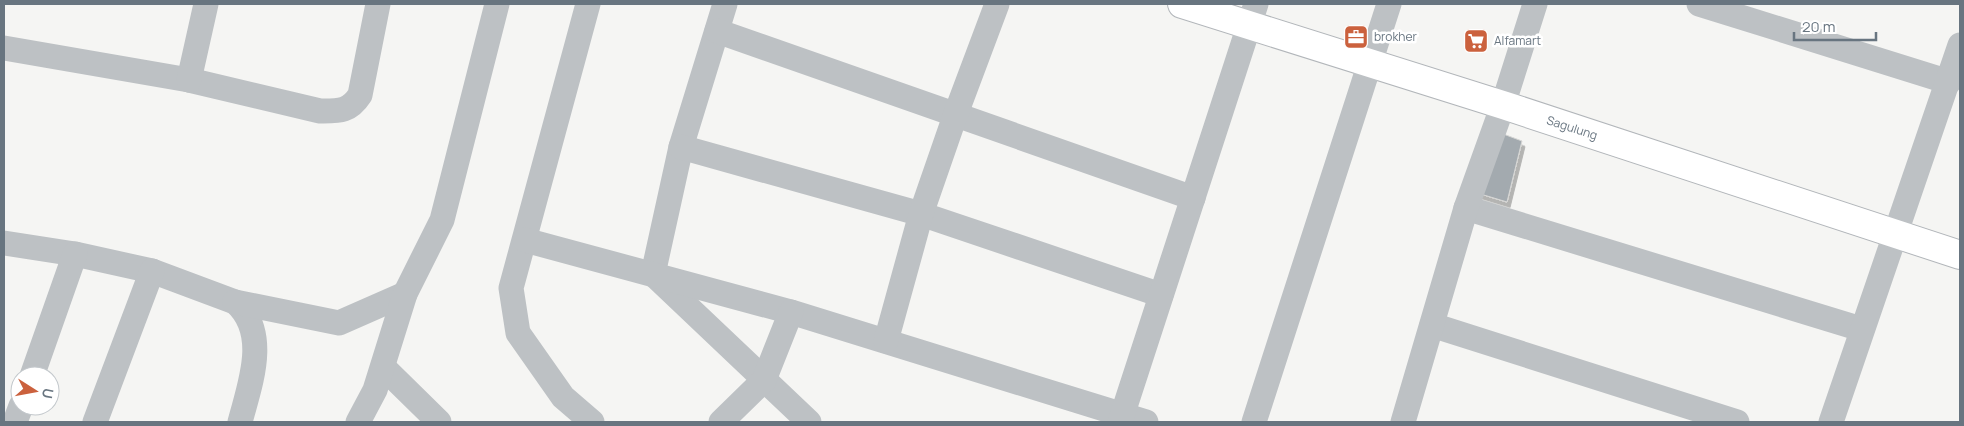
<svg xmlns="http://www.w3.org/2000/svg" width="1964" height="426" font-family="Manrope,sans-serif">
	<style>
		.building { fill: #a3aaaf; stroke: #d7d7d5; filter: url(#shadow) }
		.lines { fill: none; stroke-linecap: round; stroke-linejoin: round }
		.secondary-casing { stroke: #b2b6ba; stroke-width: 30 }
		.street { stroke: #bdc1c4; stroke-width: 25 }
		.secondary { stroke: #fff; stroke-width: 28 }
		.labels { text-anchor: middle; stroke-width: 5; stroke-linejoin: round; paint-order: stroke }
		.poi-label { font-size: 12px; fill: #687580; stroke: #fff; text-anchor: start }
		.street-label { font-size: 12px; fill: #687580; stroke: #fff }
	</style>
	<defs>
		<filter id="shadow"><feDropShadow dx="3" dy="5.5" stdDeviation="0" flood-color="#0004"/></filter>
	</defs>
	<rect width="100%" height="100%" fill="#f5f5f3"/>
	<!-- building -->
	<polygon class="building" points="1498,132 1522,141 1507,202 1474,192"/>
	<g class="lines">
		<defs>
			<polyline id="secondary" points="1182,4 1503,105 1960,255"/>
		</defs>
		<!-- secondary casing -->
		<use href="#secondary" class="secondary-casing"/>
		<!-- street -->
		<g class="street">
			<polyline points="588,4 511,288 518,333 563,397 592,422"/>
			<polyline points="725,4 681,147 653,274 809,422"/>
			<polyline points="1699,4 1949,82"/>
			<polyline points="717,31 1193,198"/>
			<path d="M4,48L189,80L320,111C339,111 349,112 360,95L378,4"/>
			<polyline points="189,80 206,4"/>
			<polyline points="681,147 921,214 1161,295"/>
			<polyline points="1466,208 1861,329"/>
			<polyline points="525,240 791,312 1146,422"/>
			<path d="M4,243L75,254L152,271L235,302C270,333 250,384 240,422"/>
			<polyline points="235,302 339,323 405,294"/>
			<polyline points="1432,325 1737,422"/>
			<polyline points="886,341 921,214 955,116 997,4"/>
			<polyline points="383,367 439,422"/>
			<polyline points="32,376 75,254"/>
			<polyline points="15,422 21,406"/>
			<polyline points="95,422 152,271"/>
			<polyline points="358,422 375,390 405,294 442,220 497,4"/>
			<polyline points="721,422 764,380 791,312"/>
			<polyline points="1120,422 1256,4"/>
			<polyline points="1254,422 1389,4"/>
			<polyline points="1403,422 1466,208 1503,105 1535,4"/>
			<polyline points="1831,422 1960,45"/>
		</g>
		<!-- secondary -->
		<use href="#secondary" class="secondary"/>
	</g>
	<!-- icons -->
	<defs>
		<symbol id="office-square" viewBox="-11 -11 22 22"><rect x="-9" y="-9" width="18" height="18" rx="4" fill="#cb613d" stroke="#fff"/><path d="M-6-3h4V-5.5h4V-3h4V5H-6ZM-1-4.5V-3h2v-1.5ZM-6 0V1H6V0Z" fill="#fff"/></symbol>
		<symbol id="supermarket-square" viewBox="-11 -11 22 22"><rect x="-9" y="-9" width="18" height="18" rx="4" fill="#cb613d" stroke="#fff"/><path d="M-6-5.5h2.5l.6 2H6L4.5 2H-2.5L-4.4-4H-6ZM-1.5 3.2a1.3 1.3 0 1 0 .1 0ZM3 3.2a1.3 1.3 0 1 0 .1 0Z" fill="#fff"/></symbol>
	</defs>
	<g fill-rule="evenodd">
		<use href="#office-square" x="1342" y="23" width="28" height="28"/>
		<use href="#supermarket-square" x="1462" y="27" width="28" height="28"/>
	</g>
	<g class="labels">
		<!-- poi labels -->
		<g class="poi-label">
			<text x="1374" y="41">brokher</text>
			<text x="1494" y="45">Alfamart</text>
		</g>
		<!-- street labels -->
		<g class="street-label">
			<text transform="translate(1572 128) rotate(18)" y="4">Sagulung</text>
		</g>
	</g>
	<!-- border -->
	<rect width="1964" height="426" fill="none" stroke="#687580" stroke-width="10"/>
	<!-- north arrow -->
	<g transform="translate(35 391) rotate(101)"><circle r="24" fill="#ffffff" stroke="#c3c8cc"/>
	<path d="M0-4L9 19L0 12L-9 19Z" fill="#cb613d"/>
	<text y="-8" font-size="14" font-weight="bold" text-anchor="middle" fill="#687580">U</text>
	</g>
	<!-- scale -->
	<path d="M1794 32v8h82v-8" fill="none" stroke="#687580" stroke-width="2.5"/>
	<text x="1802" y="32" font-size="15" fill="#687580" stroke="#ffffff" stroke-width="4" paint-order="stroke">20 m</text>
</svg>
